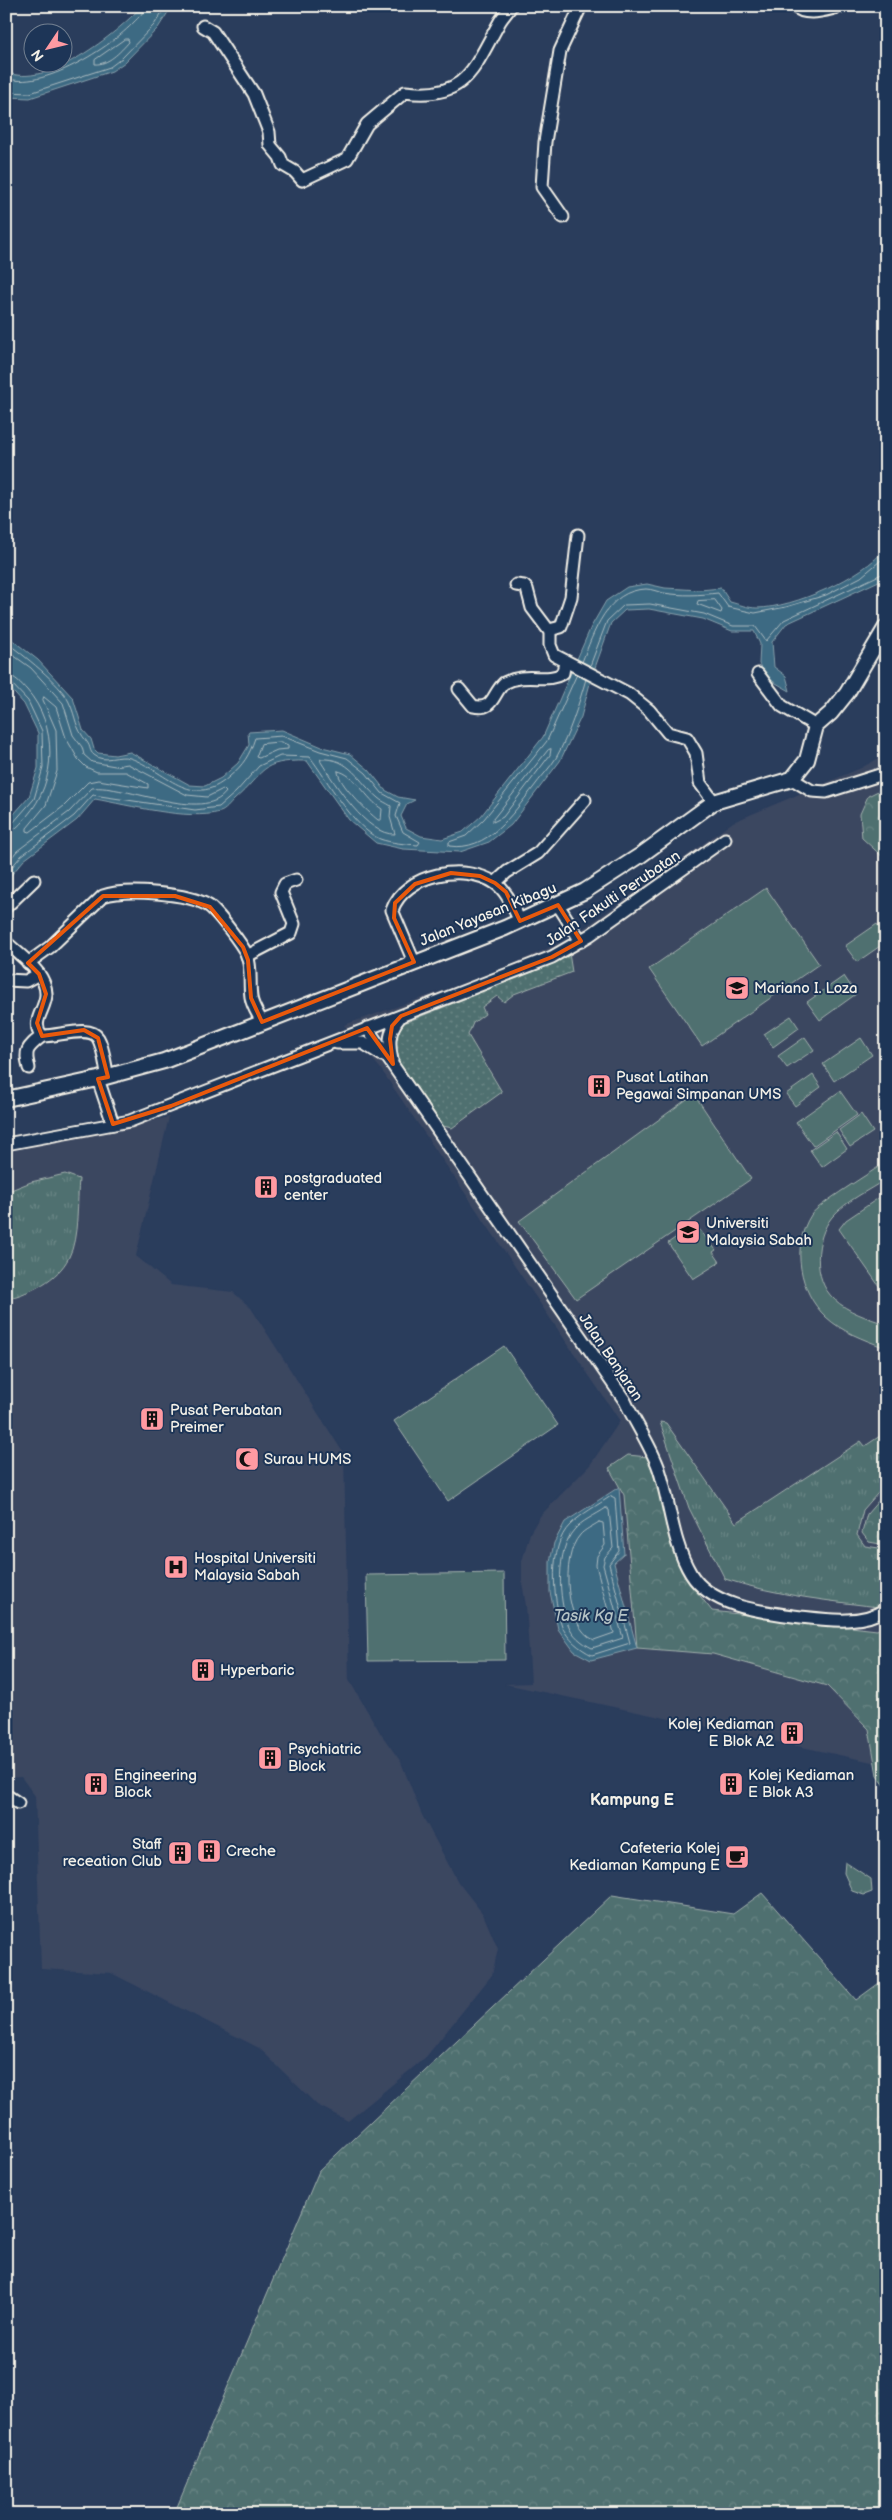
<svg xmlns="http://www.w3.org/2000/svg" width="892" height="2520" font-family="'Balsamiq Sans',sans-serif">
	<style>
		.built { fill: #3a4661 }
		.grass { fill: url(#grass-dots); stroke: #a2b0ac }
		.forest { fill: url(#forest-crowns); stroke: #a2b0ac }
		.park { fill: url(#park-tufts); stroke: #a2b0ac }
		.pitch { fill: #4f7070; stroke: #a2b0ac }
		.water { fill: #3e6a83; stroke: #87a0ab }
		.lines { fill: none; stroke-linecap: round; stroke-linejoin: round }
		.shore { stroke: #abbbc0; stroke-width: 1 }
		.minor-casing { stroke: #f4f1e8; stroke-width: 15 }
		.tertiary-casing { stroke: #f4f1e8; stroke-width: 18 }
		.minor { stroke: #1d3557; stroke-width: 11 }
		.tertiary { stroke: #1d3557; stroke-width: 14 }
		.marked { fill: none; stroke: #e8590c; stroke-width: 4; stroke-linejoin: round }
		.labels { text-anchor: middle; stroke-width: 4; stroke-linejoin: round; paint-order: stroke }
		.street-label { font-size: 15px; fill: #f4f1e8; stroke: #1d3557 }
		.poi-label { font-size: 15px; fill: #f4f1e8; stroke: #1d3557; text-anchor: start }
		.water-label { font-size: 16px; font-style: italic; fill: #b4c2c5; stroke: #1d3557 }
		.neighbourhood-label { font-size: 16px; font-weight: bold; fill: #f4f1e8; stroke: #1d3557 }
	</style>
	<defs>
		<pattern id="grass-dots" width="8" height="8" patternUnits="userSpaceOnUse" patternTransform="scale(1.25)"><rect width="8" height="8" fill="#4f7070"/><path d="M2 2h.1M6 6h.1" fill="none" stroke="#698584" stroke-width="1.8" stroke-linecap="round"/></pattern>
		<pattern id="forest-crowns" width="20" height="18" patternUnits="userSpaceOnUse" patternTransform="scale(1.25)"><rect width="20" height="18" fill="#4f7070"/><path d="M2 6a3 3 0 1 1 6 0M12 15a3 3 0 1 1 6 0" fill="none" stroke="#698584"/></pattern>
		<pattern id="park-tufts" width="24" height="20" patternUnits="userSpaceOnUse" patternTransform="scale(1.25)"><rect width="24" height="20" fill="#4f7070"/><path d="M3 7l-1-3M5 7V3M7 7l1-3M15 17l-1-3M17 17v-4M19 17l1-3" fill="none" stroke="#698584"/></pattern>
	</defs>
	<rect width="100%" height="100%" fill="#2a3d5c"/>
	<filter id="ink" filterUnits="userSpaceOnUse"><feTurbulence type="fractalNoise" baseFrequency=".02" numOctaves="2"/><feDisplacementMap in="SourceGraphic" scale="10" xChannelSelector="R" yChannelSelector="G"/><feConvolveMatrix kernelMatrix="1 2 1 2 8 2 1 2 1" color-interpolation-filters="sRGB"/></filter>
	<g filter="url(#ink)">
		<!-- built -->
		<g class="built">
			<polygon points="886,754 886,1765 505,1684 531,1683 526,1606 522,1582 522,1561 530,1533 540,1516 590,1465 620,1421 380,1068 344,1025 491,974 566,940 662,874 733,822 861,768"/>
			<polygon points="169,1117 136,1256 171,1285 233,1292 251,1308 344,1454 349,1680 381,1734 401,1762 422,1815 458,1882 483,1914 498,1949 492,1975 426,2057 348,2121 317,2105 259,2048 111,1973 41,1969 35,1796 21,1777 6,1778 6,1152"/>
		</g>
		<!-- grass -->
		<path class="grass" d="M569,953L572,972L514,994L504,1002L497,996L482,1007L485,1014L473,1023L468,1035L502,1092L452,1128L443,1126C431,1109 383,1054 393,1034C395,1030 401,1026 404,1023L539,969Z"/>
		<!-- forest -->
		<g class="forest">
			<polygon points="886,787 886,860 862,838 860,814 868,796"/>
			<polygon points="628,1455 648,1457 686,1578 712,1611 877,1630 886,1625 886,1787 877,1775 869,1729 827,1686 713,1654 637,1648 624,1495 609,1468"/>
			<polygon points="886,1492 886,1545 869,1542 862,1533 867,1514"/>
			<polygon points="762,1893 856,2000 886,1978 886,2514 174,2514 319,2171 612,1895 733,1914"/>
		</g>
		<!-- park -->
		<g class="park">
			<path d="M65,1174L79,1179C77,1200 79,1238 69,1257C58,1280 30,1293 6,1299V1192L31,1182Z"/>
			<path d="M660,1422L666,1423L736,1523L861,1441L865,1446L886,1432V1451L882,1454L885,1485L863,1510L857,1535L865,1546L886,1549V1608C831,1601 778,1596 725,1579L689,1508Z"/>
			<polygon points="845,1862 871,1879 872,1892 864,1895 852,1891 844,1873"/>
		</g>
		<!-- pitch -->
		<g class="pitch">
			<polygon points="766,888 819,964 702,1046 649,969"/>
			<polygon points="877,924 886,937 886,942 857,962 845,946"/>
			<polygon points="844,976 856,994 820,1020 807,1002"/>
			<polygon points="791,1016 799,1028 773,1047 764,1034"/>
			<polygon points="805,1037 814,1050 787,1068 778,1056"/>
			<polygon points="861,1038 872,1055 834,1081 823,1064"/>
			<polygon points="813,1075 821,1087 795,1106 786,1094"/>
			<polygon points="840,1091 857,1115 813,1146 796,1122"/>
			<polygon points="694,1094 751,1179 576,1299 519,1221"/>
			<polygon points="861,1114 873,1132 850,1147 839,1130"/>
			<polygon points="836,1132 847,1149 822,1167 810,1150"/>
			<path d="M886,1162V1179C868,1191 847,1200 832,1217C815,1238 812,1279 834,1299C848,1312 867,1318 886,1324V1345L883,1347C863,1339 842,1332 826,1317C799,1292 791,1246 811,1215C817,1205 873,1171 886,1162Z"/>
			<polygon points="886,1193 886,1296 839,1229 846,1220"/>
			<polygon points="695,1224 716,1250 713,1252 720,1262 693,1279 668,1243"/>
			<polygon points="504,1346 558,1425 448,1501 394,1421"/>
			<polygon points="504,1573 505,1660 368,1661 366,1575"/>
		</g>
		<!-- water -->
		<g class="water">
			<path d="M142,6H172L158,28L125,62L112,71L30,98L6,97V72C47,90 116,34 142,6Z"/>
			<path d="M886,548V576L881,580L786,624L772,642L774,667L786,676L790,691L767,678L759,664L760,644L754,631H732L703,619L649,609L625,610L611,623L592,676L581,717L560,761L511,825L489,842L460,852L403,849L376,843L349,820L307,761C258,760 266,772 234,800C230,804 225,811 220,812C188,821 129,805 95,799L77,820L24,860L6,881V823L29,797L38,768V733L24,704L6,684V635L38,660L73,698L83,730L91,739L94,749L98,753L115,755L130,752L190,785L205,786L221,778L238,763L249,745L248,732L282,730L322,747L350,754L369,770L385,790L398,797L415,800L407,804L401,816L406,828L421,836L442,839L463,832L481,816L543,737L591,627L606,601L627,587L647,584L665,588L700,590L721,588L730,602C738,604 748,608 757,608C794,608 863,577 886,548Z"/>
			<polygon points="619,1487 624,1554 614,1563 637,1648 591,1660 574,1651 558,1629 550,1592 550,1562 554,1543 565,1522"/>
		</g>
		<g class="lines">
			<!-- shore -->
			<g class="shore">
				<path d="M125,39H128L129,42C120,52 108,65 95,64V60Z"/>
				<path d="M6,78C41,92 111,47 134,22C139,17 144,13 145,6"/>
				<polyline points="6,92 30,93 110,67 122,58 154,25 166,6"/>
				<polygon points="715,600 722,610 721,613 697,604 698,601"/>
				<path d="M6,642C22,654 61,684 69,702C77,719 74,726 87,742C91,747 89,751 94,755C104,764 119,754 130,758C165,770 191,811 229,777C244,764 249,756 255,738L282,736L320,751L347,758L366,773L382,793L400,803L396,816L403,832L420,842L418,845C405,844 391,843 380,839C353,828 327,779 310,757L280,756L259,766L236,792L219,807L195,810L93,795L74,816L21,856L6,874"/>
				<path d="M6,650L31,668L63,703L73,735L82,747L84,755L92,762L115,766L128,764L187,795L207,797L223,789L226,792C204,823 125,784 92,788L69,812L17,851L6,864"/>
				<path d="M582,662C594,632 607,590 646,589C652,589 658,592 664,593C682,596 700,595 718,593L728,607L755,613L786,607L826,595L861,577L886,556"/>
				<polyline points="590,666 607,621 624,605 650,604 704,614 733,626 755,626 766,641 784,620 886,572"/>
				<path d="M577,674L547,741L484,819L466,836L449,842V846C488,852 512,814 533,788C540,778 550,768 556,758C570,733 578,706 586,679"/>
				<path d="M6,675C16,676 21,684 27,690C58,725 57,782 27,816C21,823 16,831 6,832"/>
				<polyline points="6,681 11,683 28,701 42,731 43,768 34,799 12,824 6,826"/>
				<polygon points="44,697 56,707 66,738 78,759 86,767 97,772 126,772 148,784 148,788 98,780 88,782 64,806 30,832 27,831 27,828 46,805 57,771 56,730 43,700"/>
				<polygon points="281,742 288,745 288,749 277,750 259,758 256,757 261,744"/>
				<polygon points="551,749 550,755 503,817 493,822 493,819 548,750"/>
				<path d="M321,759C350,757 359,782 378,798C381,801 387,803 391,806L390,817L395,834C367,836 335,784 321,762Z"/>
				<path d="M338,771C355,774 367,800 382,809L381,820H378C368,812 337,783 338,771Z"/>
				<path d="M611,1496L615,1498L619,1551L609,1564L630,1643L592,1655C580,1649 567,1639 562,1626C553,1600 548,1546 570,1525C581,1514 598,1505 611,1496Z"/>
				<path d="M606,1508L609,1510L613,1548L605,1557L603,1565L623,1638L592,1648C582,1643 572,1635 568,1624C558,1600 556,1550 574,1530C581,1521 596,1515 606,1508Z"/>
				<path d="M599,1522L603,1523L605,1545L597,1556L596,1565L614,1633L594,1640C565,1627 560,1557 580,1535C584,1530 593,1526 599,1522Z"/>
			</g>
			<defs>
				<g id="minor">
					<path d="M794,6C807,18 827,9 843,6"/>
					<path d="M203,26L213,32L254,94L269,132L270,145L280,157L283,165L295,172L302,180L347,159L367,124L405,92C465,100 473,70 498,25C501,18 507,13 511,6"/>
					<polyline points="563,217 542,187 545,142 560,51 581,6"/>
					<polyline points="516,585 524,586 527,589 532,608 550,632 550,645 554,655 629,694 649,710 668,733 687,738 696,753 700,783 714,802"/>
					<polyline points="549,630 561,627 571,597 578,535"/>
					<polyline points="758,674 782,706 816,726"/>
					<path d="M459,689L473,706C494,711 492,694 504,683C528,671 546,684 563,673L565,661"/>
					<polyline points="792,779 812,791 826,792 886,773"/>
					<polyline points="495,883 507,872 538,853 585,800"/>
					<polyline points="558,905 581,941"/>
					<polyline points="6,907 34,880"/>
					<path d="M6,942C20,956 47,973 46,995C45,1011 30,1022 42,1036C57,1037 90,1024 98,1038C104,1048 105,1066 108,1077"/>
					<polyline points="247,956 291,933 294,924 281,892 285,884 296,880"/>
					<path d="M414,962L392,910C405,873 465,863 495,883C508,892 513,908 520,921"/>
					<path d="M28,963L50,947L103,896C125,888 189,893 209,906C218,913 242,944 247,955C252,968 249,983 251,997C252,1006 258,1014 262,1022"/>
					<polyline points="6,980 26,981 39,974"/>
					<path d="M367,1028L625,1401C635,1423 651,1446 659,1469C670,1502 672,1543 691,1574C712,1608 765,1612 801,1617C828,1620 862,1625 886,1609"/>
					<polyline points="337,1043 363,1043 382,1055"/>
					<path d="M392,1060C388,1043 389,1030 400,1017"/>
					<path d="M29,1068C24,1050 27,1048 42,1036"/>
					<polyline points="98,1079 113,1124"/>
					<polyline points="6,1144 130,1121 552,957 590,935 725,839"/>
					<polyline points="6,1795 18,1803"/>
				</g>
				<polyline id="tertiary" points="6,1099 98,1079 164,1061 505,928 585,891 641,855 714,802 792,779 807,760 816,726 831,713 847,693 886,627"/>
			</defs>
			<!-- minor casing -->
			<use href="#minor" class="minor-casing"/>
			<!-- tertiary casing -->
			<use href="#tertiary" class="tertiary-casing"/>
			<!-- minor -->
			<use href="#minor" class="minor"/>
			<!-- tertiary -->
			<use href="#tertiary" class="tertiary"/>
		</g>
	</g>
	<!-- marked area -->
	<path class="marked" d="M451,873L480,876L495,883L506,892L520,921L558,905L581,941L552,957L401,1016L392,1026L390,1039L393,1064L367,1028L171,1106L113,1124L98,1079L108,1077L98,1038L84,1030L42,1036L37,1023L46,994L39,974L28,963L103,896H175L210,907L243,947L248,960L251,998L262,1022L414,962L394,918L395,903L415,884Z"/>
	<!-- icons -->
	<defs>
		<symbol id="school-square" viewBox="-11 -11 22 22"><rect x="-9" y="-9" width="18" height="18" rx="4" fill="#ff9aa2" stroke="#1d3557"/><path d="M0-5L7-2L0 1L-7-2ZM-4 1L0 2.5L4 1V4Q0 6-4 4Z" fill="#111"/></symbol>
		<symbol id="building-square" viewBox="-11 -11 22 22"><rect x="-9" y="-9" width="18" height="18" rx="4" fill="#ff9aa2" stroke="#1d3557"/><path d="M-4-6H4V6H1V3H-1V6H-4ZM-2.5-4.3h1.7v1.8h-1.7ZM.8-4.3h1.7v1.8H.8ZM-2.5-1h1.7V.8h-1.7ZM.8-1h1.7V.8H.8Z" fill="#111"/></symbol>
		<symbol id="university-square" viewBox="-11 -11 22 22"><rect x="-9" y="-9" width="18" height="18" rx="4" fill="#ff9aa2" stroke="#1d3557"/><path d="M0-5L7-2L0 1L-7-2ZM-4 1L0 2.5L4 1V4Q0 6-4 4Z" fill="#111"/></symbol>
		<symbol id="mosque-square" viewBox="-11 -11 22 22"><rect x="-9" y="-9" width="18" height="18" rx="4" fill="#ff9aa2" stroke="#1d3557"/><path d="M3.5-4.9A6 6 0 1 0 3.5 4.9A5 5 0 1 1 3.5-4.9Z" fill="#111"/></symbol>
		<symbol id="hospital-square" viewBox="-11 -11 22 22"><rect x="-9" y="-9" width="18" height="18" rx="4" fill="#ff9aa2" stroke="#1d3557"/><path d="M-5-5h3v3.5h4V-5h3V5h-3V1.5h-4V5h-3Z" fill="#111"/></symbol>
		<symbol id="cafe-square" viewBox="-11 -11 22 22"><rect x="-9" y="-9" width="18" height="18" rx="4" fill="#ff9aa2" stroke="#1d3557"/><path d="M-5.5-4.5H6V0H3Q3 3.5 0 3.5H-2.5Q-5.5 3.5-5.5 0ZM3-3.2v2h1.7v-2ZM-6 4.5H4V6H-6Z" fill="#111"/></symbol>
	</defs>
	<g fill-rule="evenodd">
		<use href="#school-square" x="723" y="974" width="28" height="28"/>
		<use href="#building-square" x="585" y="1072" width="28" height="28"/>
		<use href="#building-square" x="252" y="1173" width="28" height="28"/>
		<use href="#university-square" x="674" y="1218" width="28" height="28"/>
		<use href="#building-square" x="138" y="1405" width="28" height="28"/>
		<use href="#mosque-square" x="233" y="1445" width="28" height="28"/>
		<use href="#hospital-square" x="162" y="1553" width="28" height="28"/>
		<use href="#building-square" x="189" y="1656" width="28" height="28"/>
		<use href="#building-square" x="778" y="1719" width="28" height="28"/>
		<use href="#building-square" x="256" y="1744" width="28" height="28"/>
		<use href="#building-square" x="82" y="1770" width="28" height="28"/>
		<use href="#building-square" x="717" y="1770" width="28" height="28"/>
		<use href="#building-square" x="195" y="1837" width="28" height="28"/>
		<use href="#building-square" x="166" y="1839" width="28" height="28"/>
		<use href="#cafe-square" x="723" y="1843" width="28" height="28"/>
	</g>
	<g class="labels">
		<!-- street labels -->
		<g class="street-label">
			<text transform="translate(613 898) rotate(-34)" y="5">Jalan Fakulti Perubatan</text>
			<text transform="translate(488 914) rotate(-22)" y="5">Jalan Yayasan Kibagu</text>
			<text transform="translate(611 1357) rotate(56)" y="5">Jalan Banjaran</text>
		</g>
		<!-- poi labels -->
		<g class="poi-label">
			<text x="754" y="993">Mariano I. Loza</text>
			<text x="616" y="1082">Pusat Latihan<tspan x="616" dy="17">Pegawai Simpanan UMS</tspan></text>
			<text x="284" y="1183">postgraduated<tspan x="284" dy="17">center</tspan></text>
			<text x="706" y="1228">Universiti<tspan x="706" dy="17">Malaysia Sabah</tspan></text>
			<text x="170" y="1415">Pusat Perubatan<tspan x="170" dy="17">Preimer</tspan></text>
			<text x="264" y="1464">Surau HUMS</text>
			<text x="194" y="1563">Hospital Universiti<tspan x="194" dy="17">Malaysia Sabah</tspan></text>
			<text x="220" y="1675">Hyperbaric</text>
			<text x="774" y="1729" text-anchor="end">Kolej Kediaman<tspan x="774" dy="17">E Blok A2</tspan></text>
			<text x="288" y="1754">Psychiatric<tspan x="288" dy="17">Block</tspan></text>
			<text x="114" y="1780">Engineering<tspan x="114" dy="17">Block</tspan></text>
			<text x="748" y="1780">Kolej Kediaman<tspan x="748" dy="17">E Blok A3</tspan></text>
			<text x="162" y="1849" text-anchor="end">Staff<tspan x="162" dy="17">receation Club</tspan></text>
			<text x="720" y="1853" text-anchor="end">Cafeteria Kolej<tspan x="720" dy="17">Kediaman Kampung E</tspan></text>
			<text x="226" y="1856">Creche</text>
		</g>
		<!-- water labels -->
		<g class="water-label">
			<text x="591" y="1621">Tasik Kg E</text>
		</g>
		<!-- neighbourhood labels -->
		<g class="neighbourhood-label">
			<text x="632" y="1805">Kampung E</text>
		</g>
	</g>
	<!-- margin -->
	<rect width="892" height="2520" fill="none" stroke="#1d3557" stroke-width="25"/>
	<rect x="12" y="12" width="867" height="2495" fill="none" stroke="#f4f1e8" stroke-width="2" filter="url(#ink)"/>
	<!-- north arrow -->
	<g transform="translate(48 48) rotate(235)"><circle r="24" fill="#1d3557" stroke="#738091"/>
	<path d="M0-4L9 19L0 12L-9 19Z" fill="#ff9aa2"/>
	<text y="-8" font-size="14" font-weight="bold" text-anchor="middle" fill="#f4f1e8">N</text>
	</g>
</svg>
